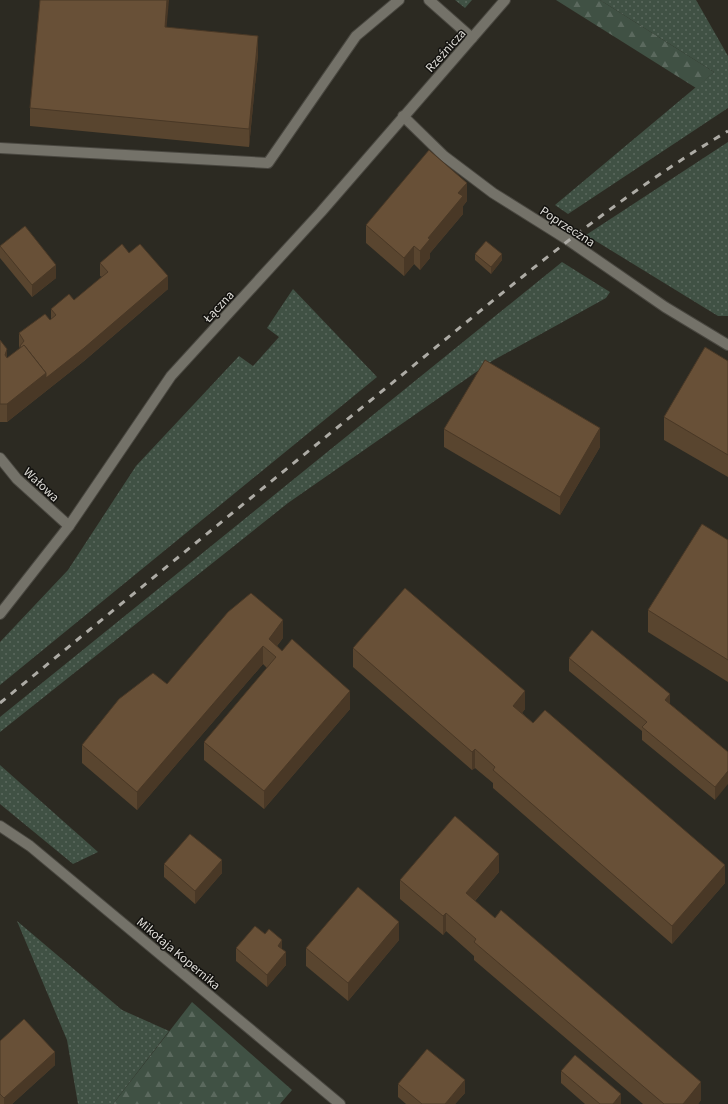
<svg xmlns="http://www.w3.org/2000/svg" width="728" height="1104" font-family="'Source Sans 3',sans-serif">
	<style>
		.grass { fill: url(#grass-dots) }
		.forest { fill: url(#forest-firs) }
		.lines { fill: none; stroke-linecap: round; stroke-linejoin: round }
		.lane-casing { stroke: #494740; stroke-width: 12 }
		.street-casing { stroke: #494740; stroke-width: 12 }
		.lane { stroke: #747269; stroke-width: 10 }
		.street { stroke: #747269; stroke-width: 10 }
		.rail { stroke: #adaba5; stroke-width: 3; stroke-dasharray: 7 7; stroke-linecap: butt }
		.wall { fill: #59452f }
		.shaded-wall { fill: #493826 }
		.building { fill: #685037; stroke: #493826 }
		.labels { text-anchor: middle; stroke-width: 3; stroke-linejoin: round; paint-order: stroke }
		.street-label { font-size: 13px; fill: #dedcd7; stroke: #13120f }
	</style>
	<defs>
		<pattern id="grass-dots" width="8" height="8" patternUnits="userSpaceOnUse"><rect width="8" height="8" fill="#405144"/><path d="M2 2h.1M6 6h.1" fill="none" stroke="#5b695e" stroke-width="1.8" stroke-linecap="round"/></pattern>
		<pattern id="forest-firs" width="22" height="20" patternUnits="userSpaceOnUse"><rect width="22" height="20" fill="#405144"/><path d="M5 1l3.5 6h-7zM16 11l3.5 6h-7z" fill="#5b695e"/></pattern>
	</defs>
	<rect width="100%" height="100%" fill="#2c2a22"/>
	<!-- grass -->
	<g class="grass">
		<polygon points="455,0 472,0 465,8"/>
		<polygon points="600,0 696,0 728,56 728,108 568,214 555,205 714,72"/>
		<polygon points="728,142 728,316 718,316 586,235"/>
		<polygon points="562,262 610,292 606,298 492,361 288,503 0,732 0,717"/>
		<polygon points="293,289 377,377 0,685 0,642 68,570 136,466 239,356 253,366 279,337 267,328"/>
		<polygon points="0,765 98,852 73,864 0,804"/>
		<polygon points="17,921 122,1010 169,1031 113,1104 78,1104 67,1040"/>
	</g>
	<!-- forest -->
	<g class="forest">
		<polygon points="556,0 600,0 714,72 696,88"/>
		<polygon points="192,1002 292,1090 280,1104 113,1104"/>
	</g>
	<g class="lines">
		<defs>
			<g id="lane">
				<polyline points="429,0 472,38"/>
				<polyline points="0,148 268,163 356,36 399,0"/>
			</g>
			<g id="street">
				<polyline points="403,116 444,156 493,193 568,240 665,307 728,345"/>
				<polyline points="0,458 17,479 69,526"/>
				<polyline points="0,614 69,526 171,376 321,212 505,0"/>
				<polyline points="0,826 30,846 340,1104"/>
			</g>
		</defs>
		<!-- lane casing -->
		<use href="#lane" class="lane-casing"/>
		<!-- street casing -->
		<use href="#street" class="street-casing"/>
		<!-- lane -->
		<use href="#lane" class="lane"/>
		<!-- street -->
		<use href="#street" class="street"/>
		<!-- rail -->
		<path class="rail" d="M0,703C132,595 264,487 397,379C504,292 608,202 728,131"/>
	</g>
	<!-- wall -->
	<g class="wall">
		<polygon points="166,27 258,54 249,147 30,126 30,108"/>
		<polygon points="467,201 463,206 463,214 430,253 430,258 420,270 414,264 404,276 366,243 366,225"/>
		<polygon points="0,246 56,278 32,297 0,258"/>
		<polygon points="129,253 168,289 84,361 7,422 0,422 0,340 7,358 20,349 19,346 19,333 50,320 51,319 51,309 74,300 102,277 100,276 100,263"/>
		<polygon points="475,254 502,260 491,274 475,260"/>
		<polygon points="728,361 728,477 664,440 664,417"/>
		<polygon points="444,429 600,447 560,515 444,447"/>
		<polygon points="728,540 728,682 648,632 648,610"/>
		<polygon points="283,638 277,646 350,709 264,809 204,760 204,742 267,668 263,664 137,810 82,763 82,745 167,684"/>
		<polygon points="353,648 525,709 522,713 533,723 725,883 672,944 493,788 493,783 475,768 472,770 353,667"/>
		<polygon points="569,658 670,704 728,752 715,800 642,740 642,731 569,671"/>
		<polygon points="164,864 222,873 195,904 164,877"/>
		<polygon points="499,872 475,901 701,1100 698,1104 643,1104 474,960 474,956 446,931 443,935 400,899 400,880"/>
		<polygon points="265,934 282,949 286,965 267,987 236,961 236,948"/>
		<polygon points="399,940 348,1001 306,966 306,948"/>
		<polygon points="0,1041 55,1065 12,1104 0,1104"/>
		<polygon points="561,1071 621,1104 585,1104 561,1083"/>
		<polygon points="398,1084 465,1093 455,1104 406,1104 398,1097"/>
	</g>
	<!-- shaded-wall -->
	<g class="shaded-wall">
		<polygon points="167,0 169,0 165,45 165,27"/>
		<polygon points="258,36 258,54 249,147 249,129"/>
		<polygon points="467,183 467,201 463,206 463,214 430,253 430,258 420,270 420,251 428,238 458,193"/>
		<polygon points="414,246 414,264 404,276 404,258"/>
		<polygon points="502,254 502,260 491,274 491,267"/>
		<polygon points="56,265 56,278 32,297 32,285"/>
		<polygon points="168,276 168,289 84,361 7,422 7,404"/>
		<polygon points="7,349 7,367 5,355"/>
		<polygon points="600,428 600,447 560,515 560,497"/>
		<polygon points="283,620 283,638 271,653 269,639"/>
		<polygon points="263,646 263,664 137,810 137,792"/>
		<polygon points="350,691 350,709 264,809 264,791"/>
		<polygon points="525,691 525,709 513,724 513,706"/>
		<polygon points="670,694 670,706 665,700"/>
		<polygon points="475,749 475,768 472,770 472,752"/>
		<polygon points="728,771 728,784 715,800 715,787"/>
		<polygon points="499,854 499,872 466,911 466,893"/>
		<polygon points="222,860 222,873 195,904 195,891"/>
		<polygon points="725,865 725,883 672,944 672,926"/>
		<polygon points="446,913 446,931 443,935 443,916"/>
		<polygon points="399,922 399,940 348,1001 348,983"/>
		<polygon points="282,940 282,953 278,946"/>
		<polygon points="286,952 286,965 267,987 267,975"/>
		<polygon points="55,1052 55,1065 12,1104 4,1104 4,1098"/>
		<polygon points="465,1080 465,1093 455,1104 445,1104"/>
		<polygon points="701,1082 701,1100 698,1104 683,1104"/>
		<polygon points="621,1094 621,1104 613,1104"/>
	</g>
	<!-- building -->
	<g class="building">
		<polygon points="40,0 167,0 165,27 258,36 249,129 30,108"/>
		<polygon points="429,150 467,183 458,193 463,196 428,238 430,239 420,251 414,246 404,258 366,225"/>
		<polygon points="25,226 56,265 32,285 0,246"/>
		<polygon points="486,241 502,254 491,267 475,254"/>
		<polygon points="122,244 129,253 140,244 168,276 84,348 46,378 46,373 24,345 21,348 20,346 24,341 19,333 45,314 50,320 56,315 51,309 69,294 74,300 98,280 108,272 100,263"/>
		<polygon points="0,340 7,349 5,355 7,358 24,345 46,373 7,404 0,404"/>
		<polygon points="705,347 728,361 728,455 664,417"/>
		<polygon points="485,360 600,428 560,497 444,429"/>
		<polygon points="702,524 728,540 728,660 648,610"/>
		<polygon points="405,588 525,691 513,706 533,723 545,710 725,865 672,926 493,770 495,767 475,749 472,752 353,648"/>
		<polygon points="251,593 283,620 269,639 282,651 292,639 350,691 264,791 204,742 276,657 263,646 137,792 82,745 119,699 153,673 167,684 228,612"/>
		<polygon points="592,630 670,694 665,700 728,752 728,771 715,787 642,727 647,722 569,658"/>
		<polygon points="455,816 499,854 466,893 495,918 501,910 701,1082 683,1104 664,1104 474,942 476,939 446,913 443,916 400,880"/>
		<polygon points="190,834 222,860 195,891 164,864"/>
		<polygon points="358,887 399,922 348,983 306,948"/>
		<polygon points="255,926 265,934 269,929 282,940 278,946 286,952 267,975 236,948"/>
		<polygon points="24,1019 55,1052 4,1098 0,1094 0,1041"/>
		<polygon points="427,1049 465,1080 445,1104 422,1104 398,1084"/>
		<polygon points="575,1055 621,1094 613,1104 600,1104 561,1071"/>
	</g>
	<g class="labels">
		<!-- street labels -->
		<g class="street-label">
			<text transform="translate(445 50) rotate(-48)" y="5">Rzeźnicza</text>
			<text transform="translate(568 226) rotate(33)" y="5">Poprzeczna</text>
			<text transform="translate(218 306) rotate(-47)" y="5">Łączna</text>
			<text transform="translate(42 484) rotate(43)" y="5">Wałowa</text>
			<text transform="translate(179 953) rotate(40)" y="5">Mikołaja Kopernika</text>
		</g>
	</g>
</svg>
